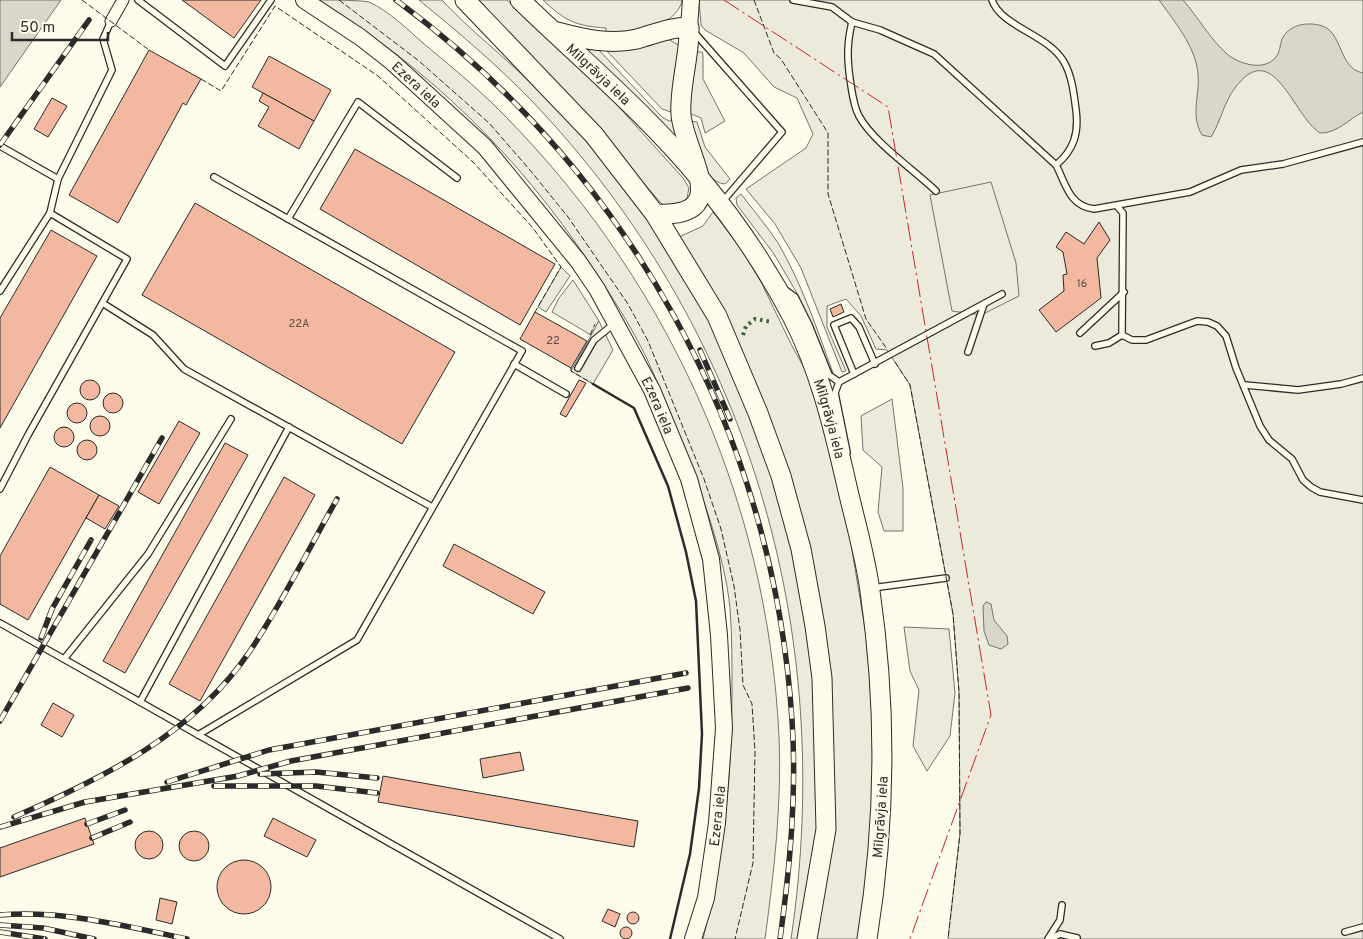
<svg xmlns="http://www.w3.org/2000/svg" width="1363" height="939" font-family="Overpass,sans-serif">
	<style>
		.green { fill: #ecebdb; stroke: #74746e }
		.parking { fill: #eceadb; stroke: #74746e }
		.water { fill: #d8d7c9; stroke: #74746e }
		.building { fill: #f2b8a0; stroke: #2b2b2b }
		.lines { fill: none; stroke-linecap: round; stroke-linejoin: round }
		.lane-casing { stroke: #2b2b2b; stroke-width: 8 }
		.street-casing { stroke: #2b2b2b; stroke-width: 13 }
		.secondary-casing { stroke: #2b2b2b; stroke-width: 18 }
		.primary-casing { stroke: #2b2b2b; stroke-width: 21 }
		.lane { stroke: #fdfbea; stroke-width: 5.5 }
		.street { stroke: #fdfbea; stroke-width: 11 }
		.secondary { stroke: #fdfbea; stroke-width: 16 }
		.primary { stroke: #fdfbea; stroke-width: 19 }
		.rail-casing { stroke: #2b2b2b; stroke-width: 5.5 }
		.rail { stroke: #fdfbea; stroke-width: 4; stroke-dasharray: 11; stroke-linecap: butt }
		.hedge { stroke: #34623c; stroke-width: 4; stroke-dasharray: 2.5 4; stroke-linecap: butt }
		.fence { stroke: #2b2b2b; stroke-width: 1; stroke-dasharray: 6 2.5; stroke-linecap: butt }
		.wall { stroke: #2b2b2b; stroke-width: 2.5 }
		.power { stroke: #c62828; stroke-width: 1; stroke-dasharray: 18 4 2.5 4; stroke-linecap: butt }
		.labels { text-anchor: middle; stroke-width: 4; stroke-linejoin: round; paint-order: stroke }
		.number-label { font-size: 11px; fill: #5d4e48 }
		.street-label { font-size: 14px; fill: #2b2b2b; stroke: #fdfbea }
	</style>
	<rect width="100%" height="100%" fill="#fdfbea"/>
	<!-- green -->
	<g class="green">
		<path d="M319,0C331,0 359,0 369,2C389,11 407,29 423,43C446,62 469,81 491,102C664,271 767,494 779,736C782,803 774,872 765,939H703C724,853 732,778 732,690C732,663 732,635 730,608C725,558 703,497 685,450C673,420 661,389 647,359C631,326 611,295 591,265C516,153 432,72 319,0Z"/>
		<path d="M419,0H442C465,25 491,46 516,69C552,103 586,139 617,178C757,353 832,606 817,829C814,865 805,903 800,939H791C837,630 748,327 531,100C496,64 457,31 419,0Z"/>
		<polygon points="479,0 507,0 581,65 683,178 689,188 687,198 680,205 663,205"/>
		<path d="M543,0H682V1C675,29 630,32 606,34V28C576,26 565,21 543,0Z"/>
		<polygon points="699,0 1363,0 1363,939 948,939 960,833 959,692 953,614 910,385 887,350 876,349 861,316 846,299 827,306 827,327 846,371 842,372 801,268 775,224 746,189 806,148 813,134 797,98 774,87 744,53 705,30 701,25"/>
		<polygon points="668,39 680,46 674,113 662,109 606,50"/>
		<polygon points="581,45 596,47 662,117 669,121 676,120 682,151"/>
		<polygon points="696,52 702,52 703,55 703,79 725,121 705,133 701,118 689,113"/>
		<path d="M690,121L697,122L705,147L730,179L725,184C699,181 696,141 690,121Z"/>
		<path d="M741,194C753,210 767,226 778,243C802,284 817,329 833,373L829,368L798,295L774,254L737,205L736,198Z"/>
		<polygon points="713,212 739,246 761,282 791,344 808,375 831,445 849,532 871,665 877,730 873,833 859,939 816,939 834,785 779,447 746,360 717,300 679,237 703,226"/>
		<polygon points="561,267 570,276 546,312 538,307"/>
		<polygon points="573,280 599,321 591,335 552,312 559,298"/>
		<polygon points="892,399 903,488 903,531 884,531 878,512 882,467 863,450 861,416"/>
		<polygon points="904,627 949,629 955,693 950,736 927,771 913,746 919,690 910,671"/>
	</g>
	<!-- parking -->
	<g class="parking">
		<polygon points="991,182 1016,263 1019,296 981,315 952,311 930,195"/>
		<polygon points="599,321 613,350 593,384 571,371"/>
	</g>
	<!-- water -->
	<g class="water">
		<polygon points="0,0 61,0 0,87"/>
		<path d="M1159,0H1183C1198,17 1210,39 1227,54C1239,64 1264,72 1276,57C1280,52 1280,45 1282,39C1289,25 1305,22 1319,25C1344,30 1337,68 1363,73V112C1349,119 1336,134 1320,133C1293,116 1273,36 1235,88C1224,102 1221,121 1211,137L1202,135C1190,115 1200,96 1198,74C1196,47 1174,21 1159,0Z"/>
		<polygon points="986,602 991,604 994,620 1007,636 1008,644 1001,649 989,645 984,631 983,606"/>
	</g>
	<!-- building -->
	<g class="building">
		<polygon points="182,0 261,0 234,38"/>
		<polygon points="149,50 201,79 186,105 183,103 118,223 69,195"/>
		<polygon points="269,56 331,90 314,121 252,87"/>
		<polygon points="263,93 314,121 299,149 258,126 269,107 259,101"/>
		<polygon points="52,98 67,106 48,137 34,129"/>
		<polygon points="355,149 555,264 520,325 320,209"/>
		<polygon points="195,203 455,352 402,444 142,295"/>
		<polygon points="1099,222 1110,240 1097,258 1101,298 1056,332 1039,310 1064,291 1063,275 1067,274 1063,252 1056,247 1066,232 1084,244"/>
		<polygon points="51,230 97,256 0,428 0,318"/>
		<polygon points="841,304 844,312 833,317 830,309"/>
		<polygon points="535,312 587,341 571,368 520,339"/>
		<circle cx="90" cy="390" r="10"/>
		<polygon points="579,380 586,383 566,417 560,414"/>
		<circle cx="113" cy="403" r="10"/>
		<circle cx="77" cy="413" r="10"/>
		<circle cx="100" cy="426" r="10"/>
		<polygon points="179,421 200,433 159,504 138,492"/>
		<circle cx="64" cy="437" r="10"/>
		<circle cx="87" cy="450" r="10"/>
		<polygon points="225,443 248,455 125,673 103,661"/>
		<polygon points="50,467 99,495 28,620 0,604 0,556"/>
		<polygon points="284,477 315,495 200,701 169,684"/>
		<polygon points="99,495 119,506 105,529 86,518"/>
		<polygon points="454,544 545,592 533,614 443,566"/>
		<polygon points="53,703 74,715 62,737 41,725"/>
		<polygon points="520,752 524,770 483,778 480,759"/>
		<polygon points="383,776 638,821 634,847 378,802"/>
		<polygon points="85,818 94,844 0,877 0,848"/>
		<polygon points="273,818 316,840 307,857 264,836"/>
		<circle cx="149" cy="845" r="14"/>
		<circle cx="194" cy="846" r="15"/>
		<circle cx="244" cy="887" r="27"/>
		<polygon points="160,898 177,902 172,924 156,920"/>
		<polygon points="608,909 620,914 615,927 602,921"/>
		<circle cx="633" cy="918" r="6"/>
		<circle cx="626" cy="933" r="6"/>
	</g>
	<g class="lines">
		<defs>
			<g id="lane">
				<polyline points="138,0 225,66 271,0"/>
				<polyline points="793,0 832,7 852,22 880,30 934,54 1056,165"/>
				<path d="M992,0C1001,27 1048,34 1064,62C1072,76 1074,94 1076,110C1079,133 1074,150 1056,165C1066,184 1069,206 1094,209L1190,192L1241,170L1283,164L1363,142"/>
				<path d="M852,22C847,43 847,58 850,79C852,91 853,105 859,116C873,142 914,170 936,191"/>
				<polyline points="693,31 782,132 723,201"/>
				<polyline points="0,146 58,179"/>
				<polyline points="1117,206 1123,213 1122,335"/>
				<polyline points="288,219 358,102 457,178"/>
				<polyline points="784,289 795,297 809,325 829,375 839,382"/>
				<polyline points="0,291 50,213 58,179 112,70 103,39 111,21"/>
				<polyline points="104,304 153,335 184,369 432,507"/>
				<polyline points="1080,333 1124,292"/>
				<polyline points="1095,346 1109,343 1122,335 1132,340 1146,340 1197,321 1208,322 1217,326 1226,336 1236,368 1260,426 1269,440 1292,459 1303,480 1311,487 1320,492 1363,500"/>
				<polyline points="968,352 984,304"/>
				<polyline points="514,364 566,394"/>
				<polyline points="578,368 594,340 615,323"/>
				<polyline points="854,374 834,325 851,318 859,327 875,364"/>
				<polyline points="1245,385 1298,390 1341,384 1363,378"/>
				<polyline points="847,452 835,393 839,382 1002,294"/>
				<polyline points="0,489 28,435 127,259 50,213"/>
				<polyline points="872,588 946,578"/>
				<polyline points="0,623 560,939"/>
				<polyline points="64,659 148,554 231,419"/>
				<polyline points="140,702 289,427"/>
				<polyline points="198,735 357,640 522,351 214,177"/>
				<polyline points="1345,932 1363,927"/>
				<polyline points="1048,939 1060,920 1062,905"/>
				<polyline points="1050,939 1060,934 1077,938"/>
			</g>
			<polyline id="street" points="111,21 123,0"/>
			<g id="secondary">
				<path id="s1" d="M304,0L360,37L392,62L485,147L578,261L597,289L652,390L689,479L711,559L719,635L724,728L717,823L706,898L693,939"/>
				<polyline points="689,27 691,0"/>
			</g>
			<g id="primary">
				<polyline points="465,0 594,135 655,214 717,316 758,413 781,476 801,549 815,626 822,678 826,829 807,939"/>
				<path id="s2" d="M520,0C581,59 647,114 701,180C735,221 767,268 792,316C819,368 833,425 846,482C854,518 865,554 870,591C887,708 886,822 867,939"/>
				<path d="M557,32C583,39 610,45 637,39C655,34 670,27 689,27C690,56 679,86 681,115C685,156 736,218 655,214"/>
			</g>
		</defs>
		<!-- lane casing -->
		<use href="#lane" class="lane-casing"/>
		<!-- street casing -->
		<use href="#street" class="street-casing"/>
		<!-- secondary casing -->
		<use href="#secondary" class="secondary-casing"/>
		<!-- primary casing -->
		<use href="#primary" class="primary-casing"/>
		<!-- lane -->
		<use href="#lane" class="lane"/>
		<!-- street -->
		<use href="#street" class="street"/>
		<!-- secondary -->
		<use href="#secondary" class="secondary"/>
		<!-- primary -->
		<use href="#primary" class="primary"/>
		<defs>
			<g id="rail">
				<path d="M396,0C628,171 773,431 792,720C797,793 790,866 780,939"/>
				<polyline points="0,145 89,20"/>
				<polyline points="700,350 730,419"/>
				<polyline points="41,638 52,609 91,540"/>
				<polyline points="0,721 162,438"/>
				<polyline points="260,774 316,772 377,778"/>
				<polyline points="167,782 269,750 686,673"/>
				<polyline points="214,786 316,786 377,793"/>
				<path d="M14,817C103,778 194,734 250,651C282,603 308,550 337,499"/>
				<polyline points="87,824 125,810"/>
				<polyline points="0,827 85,802 238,776 291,761 688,688"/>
				<polyline points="92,838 130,822"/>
				<path d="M0,915C64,910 125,926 187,939"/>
				<polyline points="0,925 43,928 94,939"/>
				<polyline points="0,932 45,939"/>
			</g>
		</defs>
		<!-- rail casing -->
		<use href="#rail" class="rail-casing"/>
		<!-- rail -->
		<use href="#rail" class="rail"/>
		<!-- hedge -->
		<polyline class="hedge" points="743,335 746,326 755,319 772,322"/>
		<!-- fence -->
		<g class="fence">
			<polyline points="82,0 149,50"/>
			<polyline points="339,0 419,61 489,123 530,170 568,217 628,304 648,341 704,479 721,529 734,586 740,630 743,685 752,704 755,751 753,863 735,939"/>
			<polyline points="754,0 774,53 781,59 828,133 828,194 866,319 887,349"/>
			<polyline points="201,79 221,91 275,6 378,76 473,162 533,228 561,267 535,312"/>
			<polyline points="590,335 595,324"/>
			<polyline points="895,362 910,385 953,614 959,692 960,834 948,939"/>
			<polyline points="571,368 571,371 593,384"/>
		</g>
		<!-- wall -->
		<polyline class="wall" points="593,384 634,408 668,486 686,552 696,601 702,734 699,788 690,854 670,939"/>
		<!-- power -->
		<polyline class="power" points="724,0 888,107 991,715 910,939"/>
	</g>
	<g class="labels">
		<!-- number labels -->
		<g class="number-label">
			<text x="1082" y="287">16</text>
			<text x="299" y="327">22A</text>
			<text x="553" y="344">22</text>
		</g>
		<!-- street labels -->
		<g class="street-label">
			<text dy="5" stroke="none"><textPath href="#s2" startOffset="108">Mīlgrāvja iela</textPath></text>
			<text dy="5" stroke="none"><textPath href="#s1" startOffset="141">Ezera iela</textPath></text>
			<text dy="5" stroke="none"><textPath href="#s1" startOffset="546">Ezera iela</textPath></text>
			<text dy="5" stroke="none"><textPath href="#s2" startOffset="529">Mīlgrāvja iela</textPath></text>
			<text transform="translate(717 816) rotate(-84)" y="5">Ezera iela</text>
			<text transform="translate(880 817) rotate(-86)" y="5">Mīlgrāvja iela</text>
		</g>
	</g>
	<!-- scale -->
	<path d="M12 32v8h96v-8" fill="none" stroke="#2b2b2b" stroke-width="2.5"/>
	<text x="20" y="32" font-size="15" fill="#2b2b2b" stroke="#fdfbea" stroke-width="4" paint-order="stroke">50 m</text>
</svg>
